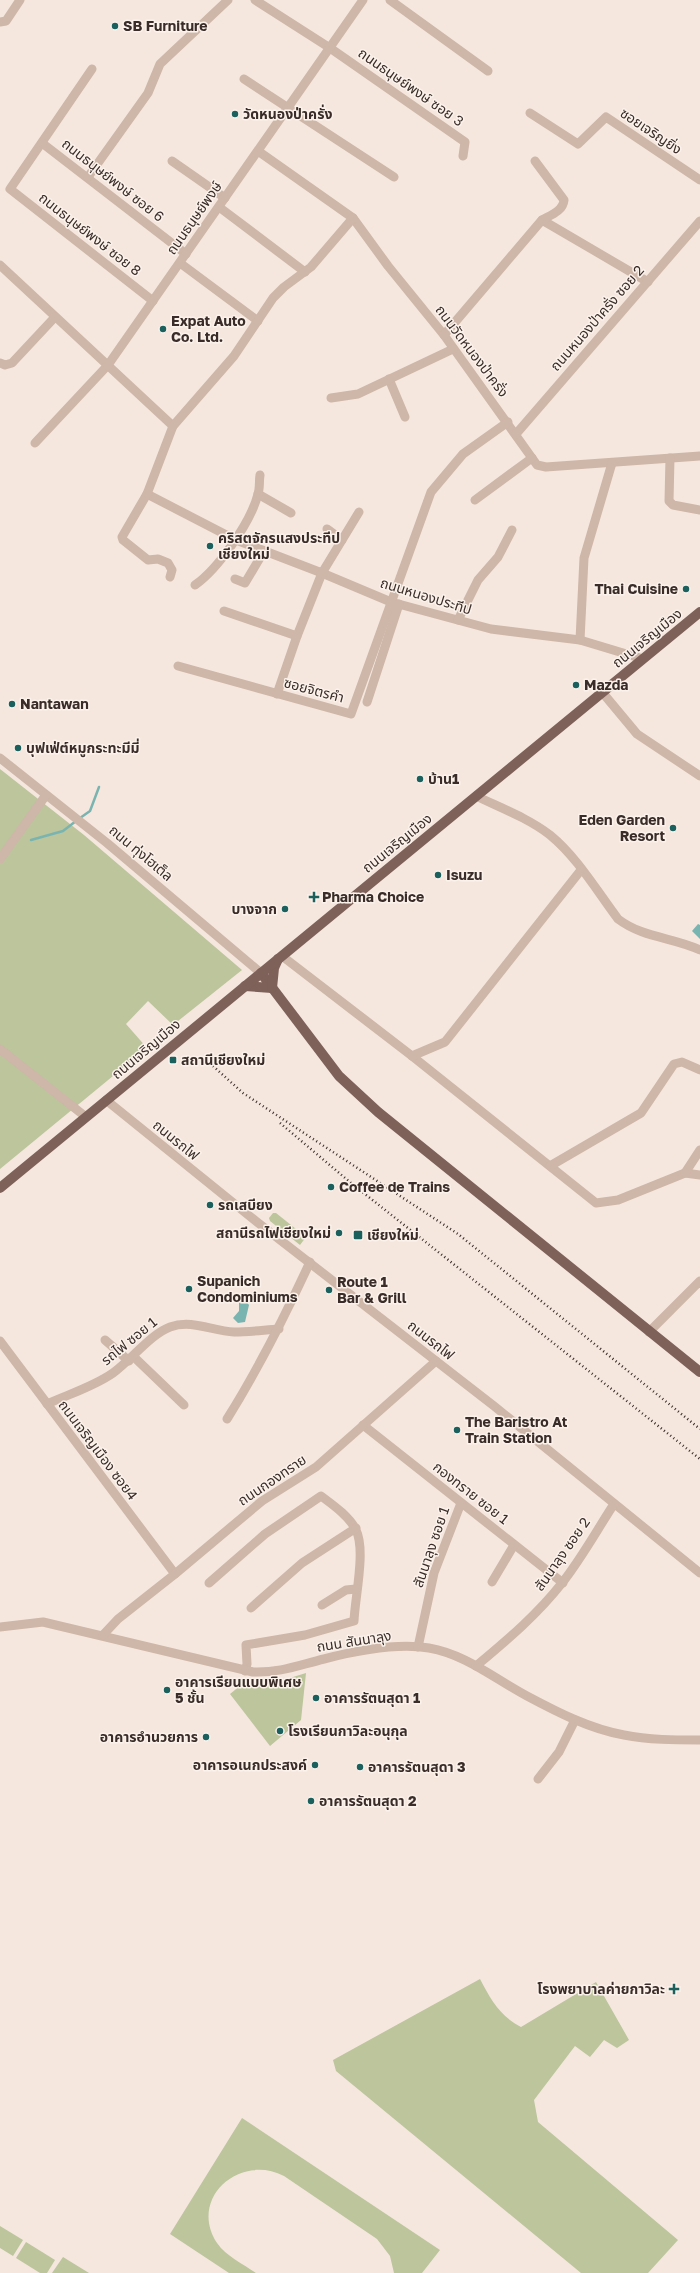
<svg xmlns="http://www.w3.org/2000/svg" width="700" height="2273" font-family="'Golos Text','Noto Sans Thai',sans-serif">
	<style>
		.green { fill: #bcc59c }
		.water { fill: #7ab4b1 }
		.lines { fill: none; stroke-linecap: round; stroke-linejoin: round }
		.stream { stroke: #7ab4b1; stroke-width: 2.5 }
		.minor { stroke: #ceb6a8; stroke-width: 9 }
		.major { stroke: #7e6159; stroke-width: 10 }
		.rail { stroke: #3a2d29; stroke-width: 2.5; stroke-dasharray: 1 3; stroke-linecap: butt }
		.poi-dot { fill: #1b605d; stroke: #fbf2eb; stroke-width: 1.5 }
		.labels { text-anchor: middle; stroke-width: 3; stroke-linejoin: round; paint-order: stroke }
		.poi-label { font-size: 14px; font-weight: bold; fill: #3a2d29; stroke: #fbf2eb; text-anchor: start }
		.street-label { font-size: 14px; fill: #3a2d29; stroke: #fbf2eb }
	</style>
	<rect width="100%" height="100%" fill="#f5e7de"/>
	<!-- green -->
	<g class="green">
		<polygon points="0,769 84,835 242,970 173,1025 148,1001 126,1024 147,1048 0,1169"/>
		<polygon points="273,1213 276,1213 306,1237 300,1245 270,1221 269,1218"/>
		<polygon points="306,1673 301,1720 270,1746 230,1694 241,1685 254,1687 256,1682 267,1685"/>
		<path d="M480,1979C491,2000 500,2016 521,2027L596,1982L629,2040L617,2048L604,2040L590,2057L575,2046L534,2100L538,2122L678,2240L648,2273H581L336,2071L333,2060Z"/>
		<path d="M242,2118L440,2250L422,2273H394L390,2256L377,2239L284,2176C239,2153 188,2199 217,2243C226,2256 243,2264 256,2273H229L170,2234Z"/>
		<polygon points="0,2226 23,2240 13,2256 0,2248"/>
		<polygon points="26,2242 55,2260 47,2273 40,2273 16,2258"/>
		<polygon points="63,2257 89,2273 52,2273"/>
	</g>
	<!-- water -->
	<g class="water">
		<polygon points="698,924 700,925 700,939 692,931"/>
		<polygon points="244,1299 249,1305 245,1322 238,1323 233,1318 239,1311 239,1302"/>
	</g>
	<g class="lines">
		<!-- stream -->
		<g class="stream">
			<polyline points="80,818 90,811 99,787"/>
			<polyline points="31,840 63,831 76,821"/>
		</g>
		<!-- minor -->
		<g class="minor">
			<polyline points="255,0 330,48 465,142 463,156"/>
			<polyline points="390,0 488,71"/>
			<polyline points="0,22 6,21 20,0"/>
			<polyline points="92,69 10,189 153,301"/>
			<polyline points="244,79 394,177"/>
			<polyline points="530,113 578,144 606,117 700,180"/>
			<polyline points="42,143 186,254"/>
			<polyline points="258,151 353,218 388,266 444,335 537,465 546,467 700,456"/>
			<polyline points="172,161 225,198"/>
			<polyline points="88,177 148,93 160,64 228,0"/>
			<polyline points="219,207 305,272"/>
			<polyline points="542,220 648,282"/>
			<polyline points="180,263 258,321"/>
			<polyline points="0,265 173,426"/>
			<path d="M444,335L542,220C551,215 563,211 564,200L535,161"/>
			<polyline points="0,363 5,365 12,363 55,317"/>
			<polyline points="389,379 405,417"/>
			<polyline points="331,398 358,394 453,349"/>
			<polyline points="516,434 700,221"/>
			<polyline points="35,443 108,365 363,0"/>
			<polyline points="670,458 669,501 673,505 700,510"/>
			<polyline points="147,494 236,540 322,573 391,602 491,629 580,640 643,659"/>
			<polyline points="258,494 291,513"/>
			<polyline points="475,500 532,458"/>
			<polyline points="327,529 342,540"/>
			<polyline points="170,577 172,570 168,563 158,559 148,560 123,540 122,537 147,494 173,426 234,356 273,298 284,287 311,267 353,218"/>
			<polyline points="235,579 245,583 264,551"/>
			<path d="M195,585C218,569 251,522 258,494C260,488 259,481 260,475"/>
			<polyline points="224,611 297,636"/>
			<polyline points="458,620 478,580 498,557 512,530"/>
			<polyline points="580,640 584,558 612,463"/>
			<polyline points="178,666 351,714 431,492 463,454 508,422"/>
			<polyline points="602,692 637,734 700,776"/>
			<polyline points="277,694 297,636 322,573 359,512"/>
			<polyline points="367,702 399,604"/>
			<polyline points="0,758 107,843 261,973"/>
			<path d="M476,796C501,808 528,818 550,835C577,857 597,891 618,919C643,938 672,937 700,950"/>
			<polyline points="0,859 46,795"/>
			<polyline points="282,956 412,1056 596,1203 618,1200 685,1173 700,1175"/>
			<polyline points="0,1049 86,1117"/>
			<polyline points="412,1056 445,1042 581,870"/>
			<polyline points="106,1100 257,1222 494,1406 700,1573"/>
			<polyline points="550,1166 641,1113 674,1064 682,1062 700,1070"/>
			<polyline points="685,1173 700,1150"/>
			<polyline points="649,1332 700,1281"/>
			<polyline points="105,1340 129,1361"/>
			<polyline points="0,1341 175,1574"/>
			<polyline points="134,1357 184,1405"/>
			<path d="M47,1404C69,1394 93,1387 113,1373C131,1360 151,1334 170,1327C192,1319 212,1331 234,1332C249,1332 264,1330 279,1329"/>
			<path d="M227,1419C259,1368 285,1316 310,1262"/>
			<polyline points="363,1425 563,1583"/>
			<polyline points="492,1582 514,1545"/>
			<path d="M209,1583L265,1534L321,1496C333,1505 349,1516 356,1530C366,1550 355,1597 354,1621L305,1635L246,1645L247,1664L245,1671"/>
			<polyline points="322,1605 346,1590 356,1589"/>
			<polyline points="251,1608 302,1563 356,1528"/>
			<path d="M0,1627L43,1622L253,1672C280,1673 299,1665 324,1659C355,1651 398,1643 429,1648C465,1654 495,1679 527,1696C557,1712 590,1729 624,1735C649,1740 675,1740 700,1740"/>
			<polyline points="103,1635 118,1619 175,1574 262,1501 316,1467 436,1361"/>
			<polyline points="418,1647 434,1573 461,1503"/>
			<path d="M476,1666C507,1640 537,1615 562,1583C581,1559 597,1530 614,1504"/>
			<polyline points="538,1779 559,1752 575,1720"/>
		</g>
		<!-- major -->
		<g class="major">
			<polyline points="261,973 339,1076 378,1112 700,1372"/>
			<polyline points="245,986 272,988"/>
			<polyline points="272,988 274,968 278,959"/>
			<polyline points="0,1188 700,612"/>
		</g>
		<!-- rail -->
		<g class="rail">
			<polyline points="213,1066 243,1093 458,1234 700,1429"/>
			<polyline points="280,1123 351,1183 700,1459"/>
		</g>
	</g>
	<!-- markers -->
	<g class="poi-dot">
		<circle cx="115" cy="26" r="4"/>
		<circle cx="235" cy="114" r="4"/>
		<circle cx="163" cy="329" r="4"/>
		<circle cx="210" cy="546" r="4"/>
		<circle cx="686" cy="589" r="4"/>
		<circle cx="576" cy="685" r="4"/>
		<circle cx="12" cy="704" r="4"/>
		<circle cx="18" cy="748" r="4"/>
		<circle cx="420" cy="779" r="4"/>
		<circle cx="673" cy="828" r="4"/>
		<circle cx="438" cy="875" r="4"/>
		<path d="M312 891h4v4h4v4h-4v4h-4v-4h-4v-4h4z"/>
		<circle cx="285" cy="909" r="4"/>
		<rect x="169" y="1056" width="8" height="8" rx="2"/>
		<circle cx="331" cy="1187" r="4"/>
		<circle cx="210" cy="1205" r="4"/>
		<circle cx="339" cy="1233" r="4"/>
		<rect x="353" y="1230" width="10" height="10" rx="2"/>
		<circle cx="189" cy="1289" r="4"/>
		<circle cx="329" cy="1290" r="4"/>
		<circle cx="457" cy="1430" r="4"/>
		<circle cx="167" cy="1690" r="4"/>
		<circle cx="316" cy="1698" r="4"/>
		<circle cx="280" cy="1731" r="4"/>
		<circle cx="206" cy="1737" r="4"/>
		<circle cx="315" cy="1765" r="4"/>
		<circle cx="360" cy="1767" r="4"/>
		<circle cx="311" cy="1801" r="4"/>
		<path d="M672 1983h4v4h4v4h-4v4h-4v-4h-4v-4h4z"/>
	</g>
	<g class="labels">
		<!-- poi labels -->
		<g class="poi-label">
			<text x="123" y="31">SB Furniture</text>
			<text x="243" y="119">วัดหนองป่าครั่ง</text>
			<text x="171" y="326">Expat Auto<tspan x="171" dy="16">Co. Ltd.</tspan></text>
			<text x="218" y="543">คริสตจักรแสงประทีป<tspan x="218" dy="16">เชียงใหม่</tspan></text>
			<text x="678" y="594" text-anchor="end">Thai Cuisine</text>
			<text x="584" y="690">Mazda</text>
			<text x="20" y="709">Nantawan</text>
			<text x="26" y="753">บุฟเฟ่ต์หมูกระทะมีมี่</text>
			<text x="428" y="784">บ้าน1</text>
			<text x="665" y="825" text-anchor="end">Eden Garden<tspan x="665" dy="16">Resort</tspan></text>
			<text x="446" y="880">Isuzu</text>
			<text x="322" y="902">Pharma Choice</text>
			<text x="277" y="914" text-anchor="end">บางจาก</text>
			<text x="181" y="1065">สถานีเชียงใหม่</text>
			<text x="339" y="1192">Coffee de Trains</text>
			<text x="218" y="1210">รถเสบียง</text>
			<text x="331" y="1238" text-anchor="end">สถานีรถไฟเชียงใหม่</text>
			<text x="367" y="1240">เชียงใหม่</text>
			<text x="197" y="1286">Supanich<tspan x="197" dy="16">Condominiums</tspan></text>
			<text x="337" y="1287">Route 1<tspan x="337" dy="16">Bar &amp; Grill</tspan></text>
			<text x="465" y="1427">The Baristro At<tspan x="465" dy="16">Train Station</tspan></text>
			<text x="175" y="1687">อาคารเรียนแบบพิเศษ<tspan x="175" dy="16">5 ชั้น</tspan></text>
			<text x="324" y="1703">อาคารรัตนสุดา 1</text>
			<text x="288" y="1736">โรงเรียนกาวิละอนุกุล</text>
			<text x="198" y="1742" text-anchor="end">อาคารอำนวยการ</text>
			<text x="307" y="1770" text-anchor="end">อาคารอเนกประสงค์</text>
			<text x="368" y="1772">อาคารรัตนสุดา 3</text>
			<text x="319" y="1806">อาคารรัตนสุดา 2</text>
			<text x="665" y="1994" text-anchor="end">โรงพยาบาลค่ายกาวิละ</text>
		</g>
		<!-- street labels -->
		<g class="street-label">
			<text transform="translate(411 87) rotate(35)" y="5">ถนนธนุษย์พงษ์ ซอย 3</text>
			<text transform="translate(651 131) rotate(34)" y="5">ซอยเจริญยิ่ง</text>
			<text transform="translate(113 180) rotate(38)" y="5">ถนนธนุษย์พงษ์ ซอย 6</text>
			<text transform="translate(194 218) rotate(-55)" y="5">ถนนธนุษย์พงษ์</text>
			<text transform="translate(90 234) rotate(38)" y="5">ถนนธนุษย์พงษ์ ซอย 8</text>
			<text transform="translate(597 318) rotate(-49)" y="5">ถนนหนองป่าครั่ง ซอย 2</text>
			<text transform="translate(472 351) rotate(53)" y="5">ถนนวัดหนองป่าครั่ง</text>
			<text transform="translate(426 596) rotate(17)" y="5">ถนนหนองประทีป</text>
			<text transform="translate(647 638) rotate(-39)" y="5">ถนนเจริญเมือง</text>
			<text transform="translate(314 690) rotate(15)" y="5">ซอยจิตรคำ</text>
			<text transform="translate(397 843) rotate(-39)" y="5">ถนนเจริญเมือง</text>
			<text transform="translate(141 853) rotate(40)" y="5">ถนน ทุ่งโฮเต็ล</text>
			<text transform="translate(146 1049) rotate(-40)" y="5">ถนนเจริญเมือง</text>
			<text transform="translate(176 1140) rotate(39)" y="5">ถนนรถไฟ</text>
			<text transform="translate(431 1340) rotate(38)" y="5">ถนนรถไฟ</text>
			<text transform="translate(129 1341) rotate(-39)" y="5">รถไฟ ซอย 1</text>
			<text transform="translate(98 1450) rotate(53)" y="5">ถนนเจริญเมือง ซอย4</text>
			<text transform="translate(272 1480) rotate(-34)" y="5">ถนนกองทราย</text>
			<text transform="translate(471 1493) rotate(38)" y="5">กองทราย ซอย 1</text>
			<text transform="translate(431 1547) rotate(-71)" y="5">สันนาลุง ซอย 1</text>
			<text transform="translate(562 1554) rotate(-55)" y="5">สันนาลุง ซอย 2</text>
			<text transform="translate(354 1641) rotate(-9)" y="5">ถนน สันนาลุง</text>
		</g>
	</g>
</svg>
